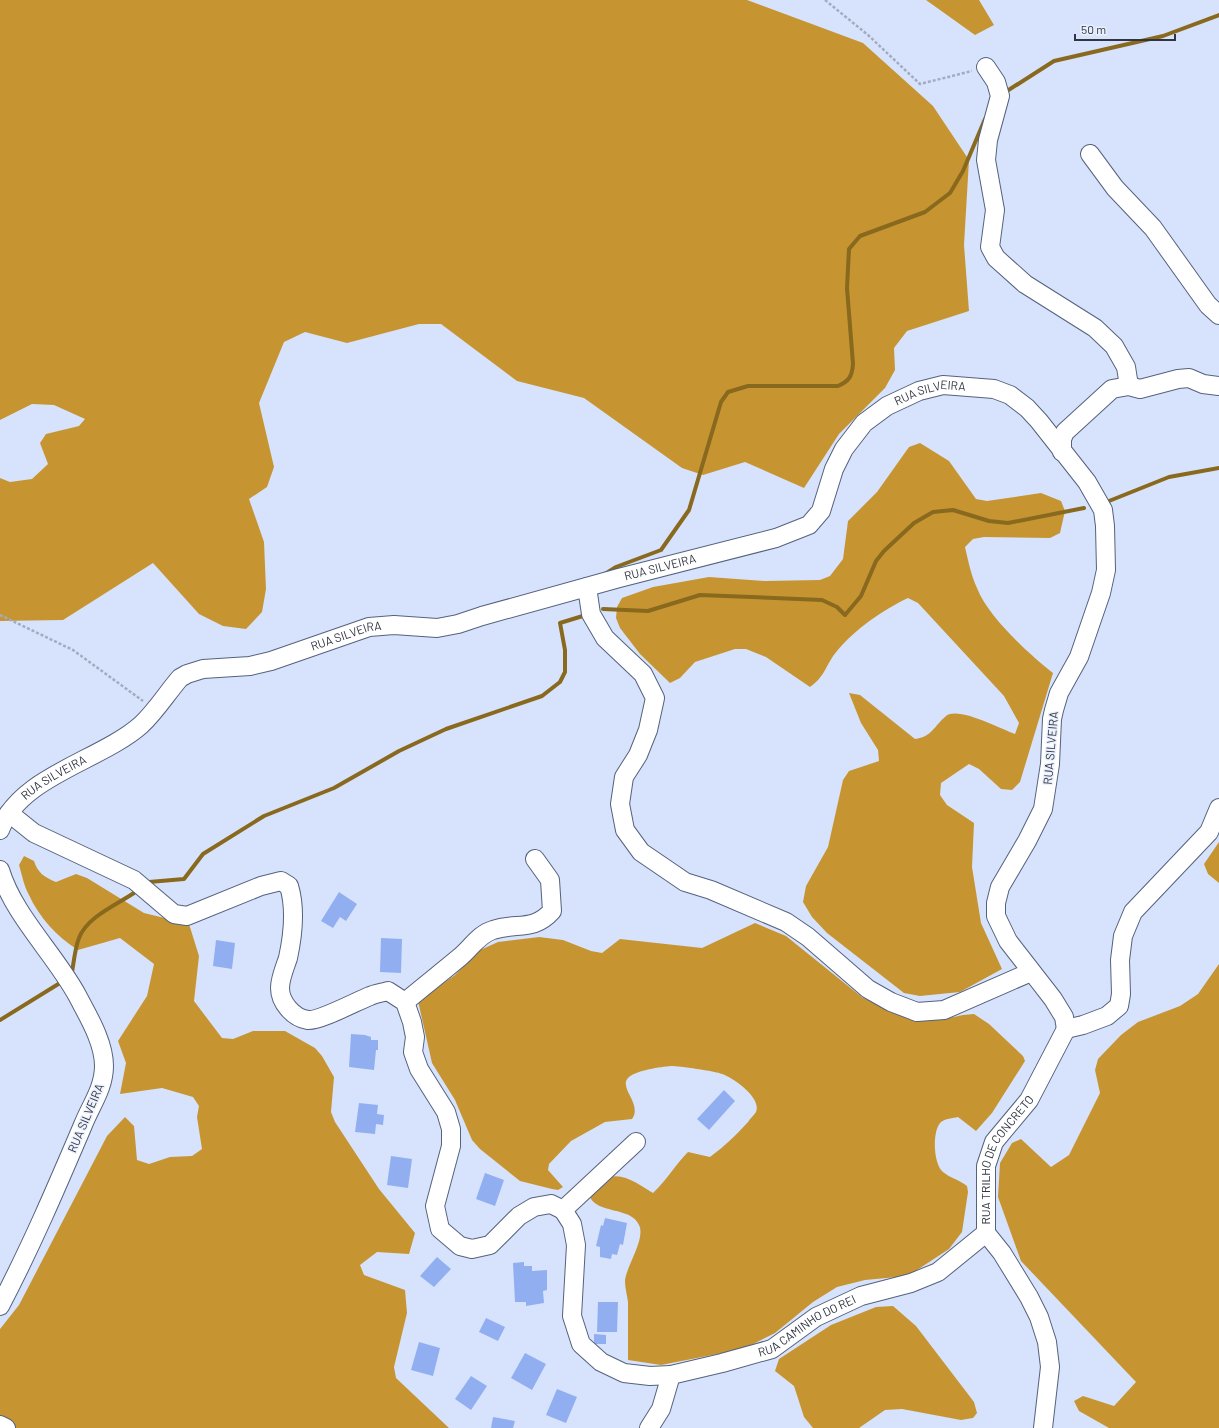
<svg xmlns="http://www.w3.org/2000/svg" width="1219" height="1428" font-family="Barlow,sans-serif">
	<style>
		.forest { fill: #c69532 }
		.lines { fill: none; stroke-linecap: round; stroke-linejoin: round }
		.stream { stroke: #89691e; stroke-width: 4 }
		.building { fill: #91aff0 }
		.minor-casing { stroke: #55627d; stroke-width: 20 }
		.path { stroke: #a2acc1; stroke-width: 2.5; stroke-dasharray: 3 2; stroke-linecap: butt }
		.minor { stroke: #fff; stroke-width: 18 }
		.labels { text-anchor: middle; stroke-width: 3; stroke-linejoin: round; paint-order: stroke }
		.street-label { font-size: 12px; fill: #303541; stroke: #eaf0fd }
	</style>
	<rect width="100%" height="100%" fill="#d7e3fc"/>
	<!-- forest -->
	<g class="forest">
		<polygon points="0,0 747,0 863,43 933,106 969,160 964,245 969,311 907,331 894,348 895,370 885,388 839,434 804,488 745,462 703,475 682,468 584,398 517,381 441,324 419,324 347,343 305,332 284,342 259,403 274,467 267,487 249,499 264,542 266,589 262,612 246,629 223,626 199,614 153,563 63,620 0,621 0,478 10,482 32,479 48,464 40,443 46,434 79,426 85,419 54,405 32,404 0,420"/>
		<polygon points="926,0 979,0 994,25 975,35"/>
		<path d="M920,443L949,461L976,499L987,501L1041,493L1061,501L1065,511L1060,533L1050,538L984,537L973,539L965,547C968,560 971,575 977,588C988,617 1029,654 1053,673L1020,782L1012,790L1001,789L979,769L969,764L941,783L940,795L947,805L974,823L972,867L981,923L1002,969L960,992L920,996L904,993L827,933L812,917L803,902L806,886L828,847L843,780L849,771L879,761L878,750L861,723L849,693L860,695L915,739C932,737 934,726 946,716C958,706 1001,729 1015,734L1019,723L1004,696L918,603L908,598C883,610 855,629 837,651C826,664 825,677 810,687L766,657L746,649H735L695,662L680,678L670,683L640,654L620,628L616,618L617,607L622,598L653,587L709,577L764,581L820,580L830,576L843,559L848,521L877,492L909,447Z"/>
		<polygon points="1219,842 1219,883 1208,874 1204,864"/>
		<path d="M24,856L34,861C38,873 44,877 56,882L76,874L87,878L144,913L189,924L199,956L194,1001L222,1038L233,1039L253,1031H285L315,1048L322,1056L334,1077L331,1112L335,1122L379,1189L415,1233L409,1254L377,1252L360,1265L364,1275L405,1290L407,1313L394,1367L396,1378L449,1428H0V1329L19,1305L107,1136L125,1117L134,1126L137,1160L149,1164L170,1157L192,1156L202,1149L197,1117L199,1106L193,1097L162,1088L120,1094L126,1063L118,1041L147,996L154,964L120,938L78,950C57,937 39,917 29,895C24,886 22,875 19,865Z"/>
		<path d="M755,923L786,936L863,998L923,1020H940L963,1015L974,1014L989,1024L1023,1056L1025,1061L992,1113L976,1131L958,1117C953,1118 945,1119 941,1122C932,1130 933,1164 943,1172C950,1178 960,1180 967,1186L968,1192L962,1232L949,1249L908,1276L865,1280L837,1287L813,1302L775,1333L743,1349L661,1365L628,1360C628,1341 628,1321 628,1302C627,1295 625,1288 625,1281C626,1266 646,1239 639,1225C631,1206 596,1215 589,1195C593,1190 599,1183 604,1180C620,1169 639,1185 653,1193C666,1181 675,1165 688,1152L710,1157C725,1146 736,1135 748,1122C750,1119 754,1115 756,1112C762,1098 734,1078 722,1074C715,1071 679,1066 671,1066C660,1067 638,1070 629,1077C617,1087 643,1104 632,1119L605,1122L571,1141L549,1164L548,1170L563,1187L558,1190L552,1189L520,1181L480,1149L472,1140L455,1100L432,1063L418,1001L455,975L478,951L498,942L539,937L563,940L591,951L602,953L620,939L702,948Z"/>
		<polygon points="1219,964 1219,1428 1109,1428 1079,1411 1074,1401 1083,1396 1114,1406 1136,1382 1021,1261 998,1197 1000,1163 1012,1143 1021,1139 1051,1167 1069,1155 1100,1093 1095,1070 1098,1059 1121,1035 1138,1022 1180,1006 1198,994"/>
		<polygon points="893,1306 916,1326 974,1402 977,1413 973,1418 961,1420 902,1409 885,1410 859,1428 813,1428 804,1417 794,1386 775,1371 779,1359 831,1325 876,1307"/>
	</g>
	<g class="lines">
		<!-- stream -->
		<g class="stream">
			<polyline points="1007,91 1054,61 1163,36 1219,15"/>
			<polyline points="1109,501 1169,477 1219,468"/>
			<path d="M605,574L616,567L661,550L689,510L721,402L728,392L748,386H838C849,381 852,377 853,364L847,288L849,249L860,236L925,212L950,193L963,171L985,119"/>
			<polyline points="603,609 648,611 700,595 822,600 837,607 845,615 861,596 876,561 884,551 914,523 933,512 953,510 989,521 1008,523 1084,508"/>
			<polyline points="149,882 184,879 203,854 264,816 334,788 399,751 446,729 542,696 560,682 565,672 565,650 560,623 586,615"/>
			<path d="M72,972C74,961 75,948 79,938C87,917 116,905 134,893"/>
			<polyline points="0,1020 60,983"/>
		</g>
	</g>
	<!-- building -->
	<g class="building">
		<polygon points="339,892 357,904 346,921 340,917 333,928 321,921"/>
		<polygon points="381,938 402,939 401,973 380,972"/>
		<polygon points="216,940 235,943 232,969 213,966"/>
		<polygon points="351,1034 365,1035 371,1037 371,1040 378,1040 378,1050 376,1050 374,1070 349,1067"/>
		<polygon points="724,1090 735,1101 709,1130 697,1119"/>
		<polygon points="359,1103 378,1105 377,1114 384,1115 383,1125 376,1124 375,1134 355,1132"/>
		<polygon points="391,1156 412,1159 408,1188 387,1185"/>
		<polygon points="485,1173 504,1180 495,1206 476,1199"/>
		<polygon points="605,1218 627,1223 623,1245 620,1244 617,1255 612,1254 611,1259 600,1257 600,1247 596,1246 601,1225 603,1226"/>
		<polygon points="437,1257 451,1269 434,1287 420,1276"/>
		<polygon points="524,1262 524,1266 532,1266 532,1271 547,1270 547,1290 543,1291 544,1303 526,1306 526,1302 515,1302 513,1263"/>
		<polygon points="598,1302 618,1302 617,1332 597,1332"/>
		<polygon points="486,1318 505,1327 498,1341 479,1332"/>
		<polygon points="594,1334 606,1335 606,1344 594,1344"/>
		<polygon points="419,1342 440,1348 433,1376 411,1370"/>
		<polygon points="525,1353 546,1364 532,1390 511,1378"/>
		<polygon points="471,1376 487,1386 471,1410 455,1399"/>
		<polygon points="557,1389 577,1397 566,1423 546,1415"/>
		<polygon points="493,1417 515,1421 513,1428 491,1428"/>
	</g>
	<g class="lines">
		<defs>
			<g id="minor">
				<polyline points="986,67 996,82 1000,96 988,140 986,160 995,210 990,247 996,258 1025,284 1095,328 1114,346 1126,367 1129,386"/>
				<polyline points="1090,154 1115,188 1153,228 1208,305 1219,315"/>
				<polyline points="1062,452 1062,439 1065,432 1112,389 1129,386 1140,389 1178,379 1189,378 1203,384 1219,386"/>
				<polyline points="587,587 591,614 605,638 643,674 655,698 648,730 638,755 624,777 620,804 625,830 641,852 685,882 711,890 786,922 808,937 868,989 891,1002 917,1012 944,1010 1031,972"/>
				<path d="M9,813L34,833L134,880L174,914L187,916L261,886L281,881L289,886C296,909 293,935 288,958C285,967 280,978 280,988C280,1002 293,1018 308,1020C320,1021 357,1001 370,996C376,993 382,993 388,991L405,1002L412,1022L415,1037L413,1052L419,1069L446,1112L451,1129V1146L435,1206L440,1229L460,1246L472,1249L490,1245L519,1216L534,1207L551,1204L563,1210L572,1224L576,1245L572,1316L581,1344L601,1362L624,1373L650,1376L671,1375"/>
				<path id="s1" d="M0,830C20,776 100,761 141,725C156,711 167,693 180,678L187,674L203,669L250,666L271,661L369,627L394,625L437,628L458,624L482,616L619,578L776,538L809,525L821,511L834,469L844,449L864,423L887,406L919,391L943,385L994,389L1010,395L1027,408L1039,421L1087,482L1103,510L1105,526L1106,570L1101,593L1079,657L1059,693L1054,710L1052,719L1050,764L1043,809L1027,841L1000,887L996,903V916L1008,941L1053,999L1064,1017L1066,1029"/>
				<path d="M0,870C14,916 54,953 77,995C88,1016 104,1042 104,1066C104,1088 91,1105 83,1125C57,1186 31,1247 0,1306"/>
				<path d="M405,1002C423,987 442,972 460,957C471,948 479,934 493,930C517,922 533,932 552,911L550,880L535,859"/>
				<polyline points="1066,1029 1083,1025 1107,1016 1119,1006 1121,994 1120,960 1123,936 1133,912 1209,832 1219,808"/>
				<polyline points="563,1210 636,1142"/>
				<polyline points="0,1425 6,1428"/>
				<path id="s2" d="M649,1428L661,1409L671,1375L722,1363L772,1349L816,1317L861,1296L911,1283L938,1272L986,1233"/>
				<path id="s3" d="M1043,1428L1050,1367L1047,1342L1039,1317L1029,1297L1002,1253L986,1233V1166L994,1142L1029,1100L1066,1029"/>
			</g>
		</defs>
		<!-- minor casing -->
		<use href="#minor" class="minor-casing"/>
		<!-- path -->
		<g class="path">
			<polyline points="825,0 868,35 920,84 972,71"/>
			<polyline points="0,615 73,650 143,701"/>
		</g>
		<!-- minor -->
		<use href="#minor" class="minor"/>
	</g>
	<g class="labels">
		<!-- street labels -->
		<g class="street-label">
			<text dy="4" stroke="none"><textPath href="#s1" startOffset="1084">RUA SILVEIRA</textPath></text>
			<text dy="4" stroke="none"><textPath href="#s1" startOffset="737">RUA SILVEIRA</textPath></text>
			<text dy="4" stroke="none"><textPath href="#s1" startOffset="413">RUA SILVEIRA</textPath></text>
			<text transform="translate(1051 748) rotate(-85)" y="4">RUA SILVEIRA</text>
			<text dy="4" stroke="none"><textPath href="#s1" startOffset="77">RUA SILVEIRA</textPath></text>
			<text transform="translate(86 1118) rotate(-67)" y="4">RUA SILVEIRA</text>
			<text dy="4" stroke="none"><textPath href="#s3" startOffset="292">RUA TRILHO DE CONCRETO</textPath></text>
			<text dy="4" stroke="none"><textPath href="#s2" startOffset="204">RUA CAMINHO DO REI</textPath></text>
		</g>
	</g>
	<!-- scale -->
	<path d="M1075 34v6h100v-6" fill="none" stroke="#303541" stroke-width="2"/>
	<text x="1081" y="34" font-size="12" fill="#303541" stroke="#eaf0fd" stroke-width="3" paint-order="stroke">50 m</text>
</svg>
